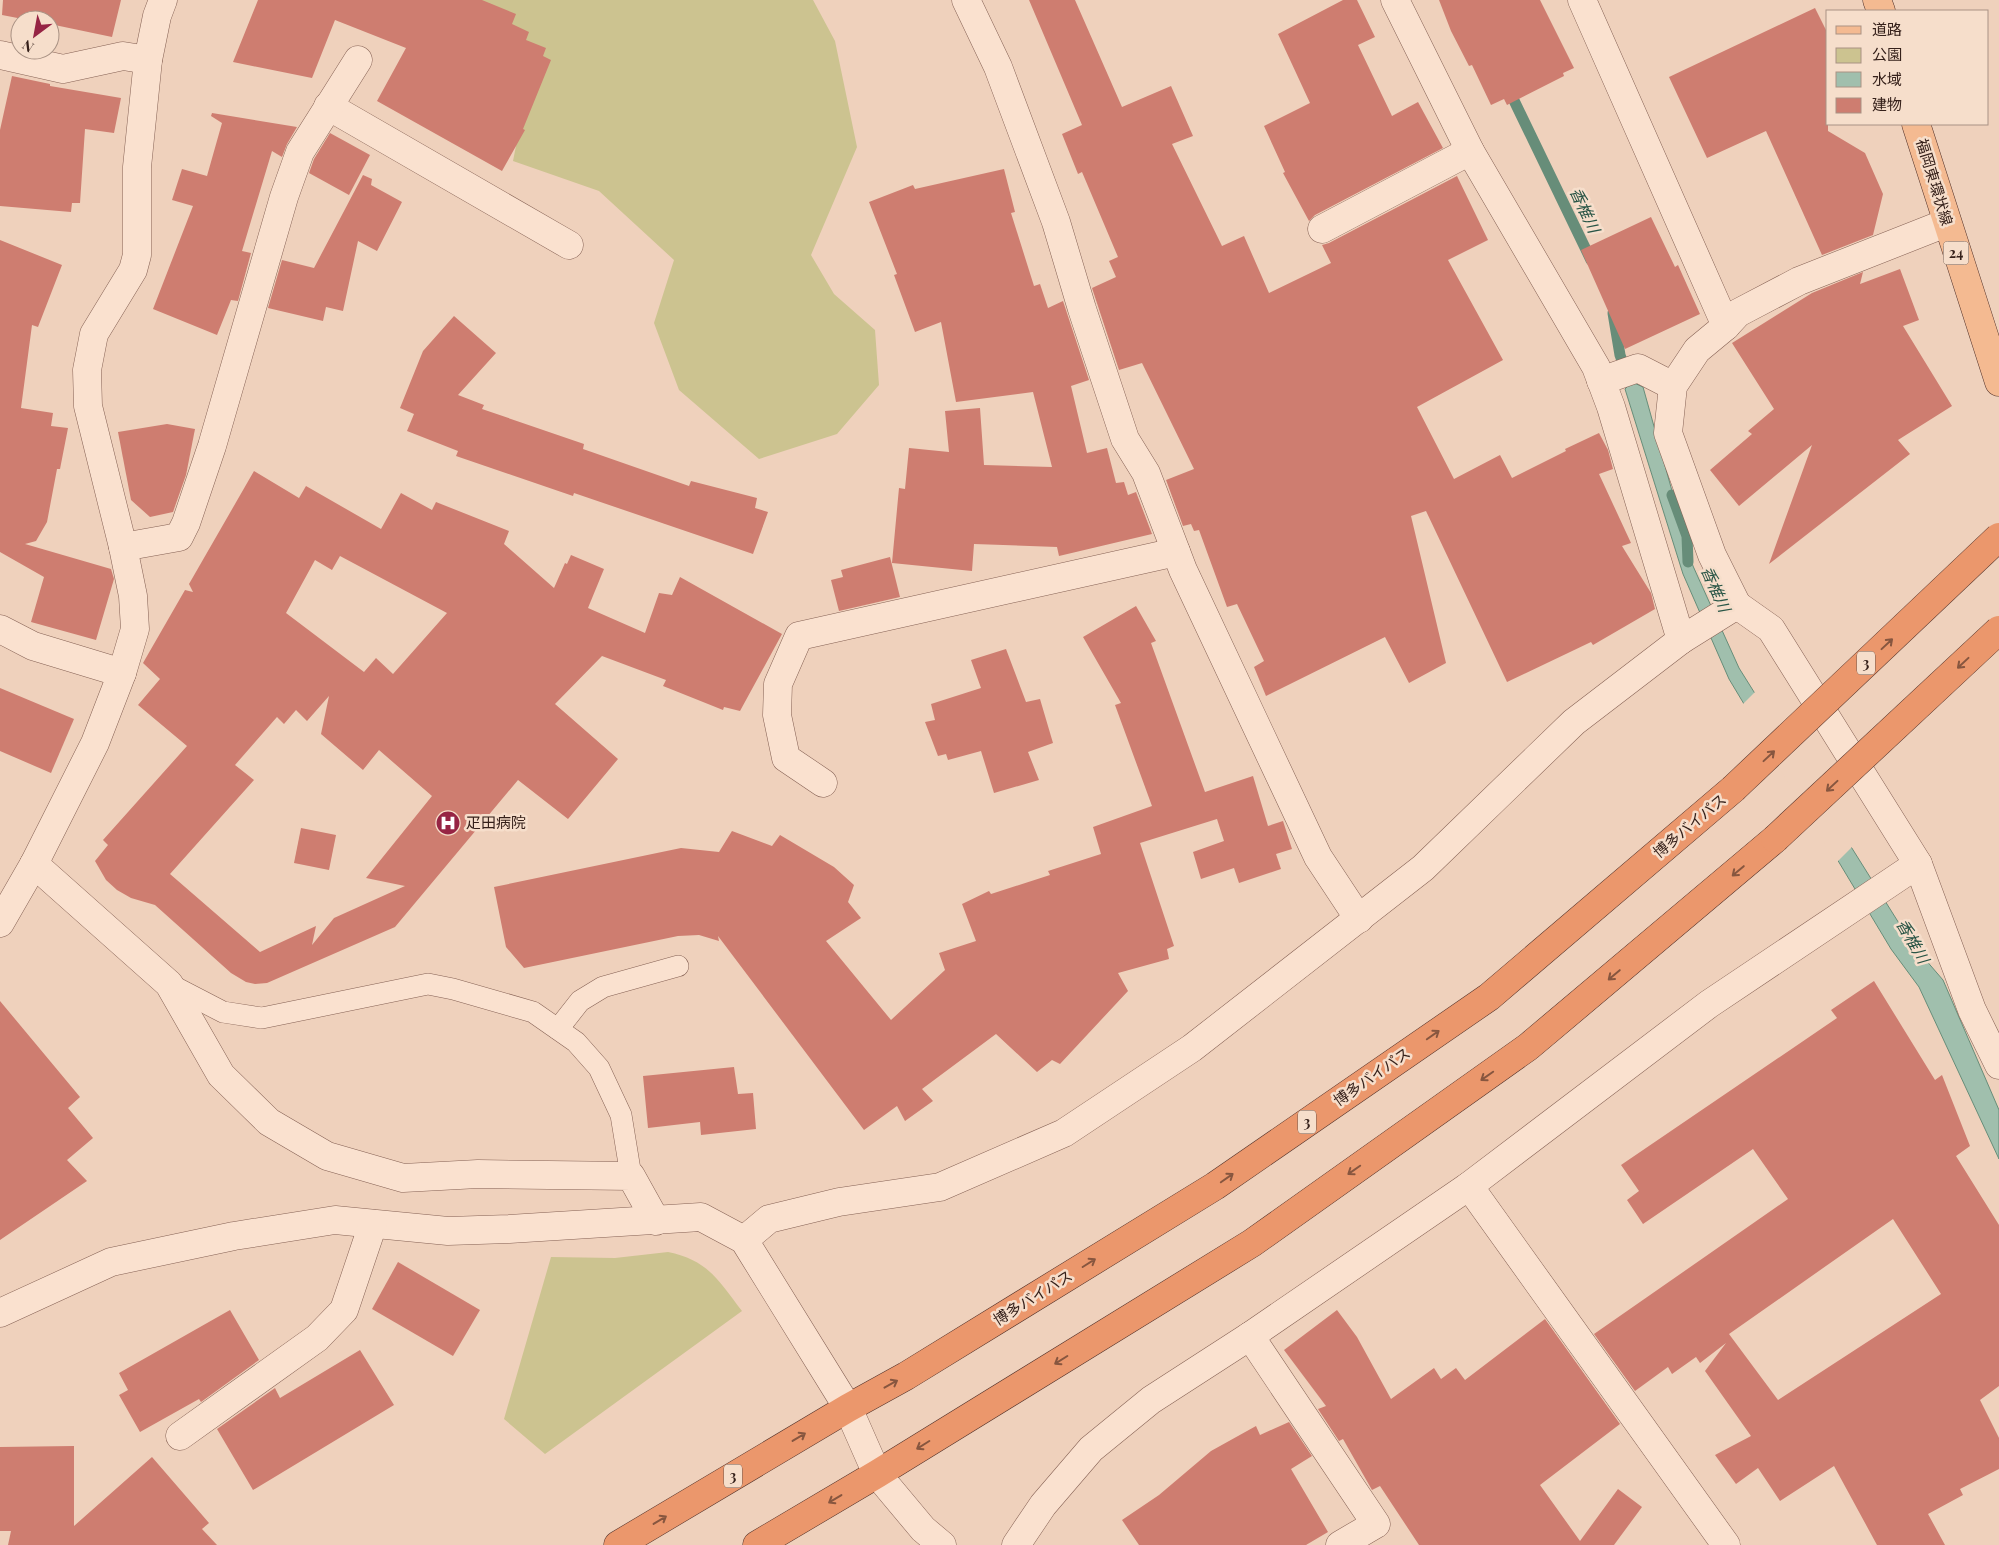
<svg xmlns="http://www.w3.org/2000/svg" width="1999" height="1545" font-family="'Playfair Display','Noto Sans JP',serif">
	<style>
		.green { fill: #ccc390 }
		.water { fill: #a0bfad; stroke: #678d79 }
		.pier { fill: #efd1bc }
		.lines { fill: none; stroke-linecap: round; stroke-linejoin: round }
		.stream { stroke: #678d79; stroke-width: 11 }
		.building { fill: #ce7d70; fill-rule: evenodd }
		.service-casing { stroke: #866255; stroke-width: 22 }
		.minor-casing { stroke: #866255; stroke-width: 29 }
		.tertiary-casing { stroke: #866255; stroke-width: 29 }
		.primary-casing { stroke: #53322a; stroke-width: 29 }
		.trunk-casing { stroke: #53322a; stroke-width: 29 }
		.service { stroke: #fae1cf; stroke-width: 21 }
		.minor { stroke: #fae1cf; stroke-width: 28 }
		.tertiary { stroke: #fae1cf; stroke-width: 28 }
		.primary { stroke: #f4ba91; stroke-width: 28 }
		.trunk { stroke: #eb976c; stroke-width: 28 }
		.trunk-bridge-casing { stroke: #53322a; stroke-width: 29; stroke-linecap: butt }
		.trunk-bridge { stroke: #eb976c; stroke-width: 28 }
		.oneway { stroke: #87563f }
		.labels { text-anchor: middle; stroke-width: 5; stroke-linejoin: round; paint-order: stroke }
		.shield { fill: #f6decb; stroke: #6f594f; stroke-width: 1 }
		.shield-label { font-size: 14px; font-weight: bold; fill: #35201a }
		.street-label { font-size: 15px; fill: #35201a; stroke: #f6decb }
		.poi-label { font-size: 15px; fill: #35201a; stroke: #f6decb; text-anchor: start }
		.water-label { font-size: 16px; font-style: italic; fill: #295546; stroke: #f6decb }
	</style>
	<rect width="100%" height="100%" fill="#efd1bc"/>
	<!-- green -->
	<g class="green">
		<polygon points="468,0 813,0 835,41 857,147 811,255 834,294 875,330 879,385 837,434 759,459 679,390 654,323 674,260 599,191 513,161 532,65"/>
		<path d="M668,1252C708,1260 719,1281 742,1311L545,1454L504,1419L551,1257L615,1258Z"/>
	</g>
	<!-- water -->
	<polygon class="water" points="1632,382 1643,387 1693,566 1739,668 1912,944 1943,980 1999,1110 1999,1159 1919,987 1891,949 1729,679 1683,574 1625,389"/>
	<!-- pier -->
	<polygon class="pier" points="1756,691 1853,846 1836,863 1742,705"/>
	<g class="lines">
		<!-- stream -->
		<g class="stream">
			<polyline points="1508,88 1591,260"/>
			<polyline points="1613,313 1620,355 1626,372"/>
			<polyline points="1672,495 1687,536 1688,562"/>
		</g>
	</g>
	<!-- building -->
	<g class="building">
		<polygon points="3,0 121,0 112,37 50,24 50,20 28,20 2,15"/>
		<polygon points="258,0 482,0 516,14 512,24 529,32 526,40 546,48 543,56 551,60 523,129 525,130 502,171 377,101 406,48 335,20 312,78 233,62"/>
		<polygon points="1029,0 1075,0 1122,107 1171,86 1193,136 1172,144 1222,246 1244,236 1269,293 1331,263 1322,245 1329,243 1457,176 1488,240 1448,260 1503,360 1417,407 1454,479 1500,455 1512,478 1566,451 1565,449 1599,433 1608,450 1613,469 1599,474 1631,543 1622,546 1651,593 1655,609 1593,645 1591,642 1507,682 1426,511 1411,516 1446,663 1409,683 1385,637 1266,696 1254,667 1264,661 1237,604 1227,607 1199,530 1194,531 1191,524 1183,526 1166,480 1194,469 1142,363 1119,370 1092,288 1116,277 1109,261 1118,257 1082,172 1078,174 1062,134 1082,125"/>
		<polygon points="1343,0 1357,0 1375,37 1358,45 1392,116 1418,102 1443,148 1315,215 1309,221 1283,173 1285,172 1264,126 1310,103 1278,34"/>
		<polygon points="1439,0 1540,0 1574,68 1563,73 1564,76 1507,105 1504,99 1491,105 1472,65 1469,66 1451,31"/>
		<polygon points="1815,8 1828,34 1828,131 1865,153 1883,194 1873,235 1822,255 1766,131 1707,158 1669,77"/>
		<polygon points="12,76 50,84 50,86 121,98 114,133 85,129 80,203 72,203 71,212 0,206 0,130"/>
		<polygon points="212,113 297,127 287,144 282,157 272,151 242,251 251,253 238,301 231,300 217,335 153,309 193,206 172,200 182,169 207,176 222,123 211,116"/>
		<polygon points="330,133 370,155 349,195 309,173 314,159"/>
		<polygon points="1004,169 1015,212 1011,213 1034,286 1040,284 1048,308 1063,301 1089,380 1071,386 1087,453 1107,448 1116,483 1124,482 1128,495 1136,492 1152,534 1059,556 1057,547 974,544 972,571 892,563 899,488 905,489 909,448 949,452 945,411 980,408 984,465 1052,467 1033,392 956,402 941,322 915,332 894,275 897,274 869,202 913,185 915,189"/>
		<polygon points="363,175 372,179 371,185 402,202 377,251 358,241 343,311 326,307 323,321 268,308 282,260 314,268"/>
		<polygon points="1651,217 1675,267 1678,265 1700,314 1625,349 1581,250"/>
		<polygon points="0,240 62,265 38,327 32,325 21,408 53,413 51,426 68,428 60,469 57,469 47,522 36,541 25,544 111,569 114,579 96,640 31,622 44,577 0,552"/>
		<polygon points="1900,269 1919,320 1903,326 1952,406 1898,440 1910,454 1769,564 1812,445 1739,506 1710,470 1752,434 1748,431 1774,409 1732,343 1812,293 1863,272 1860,284"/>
		<polygon points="454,316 496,353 458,395 484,405 482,409 584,444 583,449 689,486 691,481 757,498 755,508 768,512 753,554 574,493 573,496 456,456 458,451 407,431 414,414 400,408 423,351"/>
		<polygon points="167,424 195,429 186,475 173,512 150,517 131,500 118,432"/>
		<path d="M254,471L299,498L306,486L381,529L401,493L432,510L436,502L509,531L504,544L554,588L565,563L567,564L571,555L604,569L588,608L645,633L659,593L672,595L680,577L782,634L740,711L724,707L723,710L663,686L666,680L602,656L555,704L618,759L568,819L518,780L395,927L267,983L255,984L246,982L231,973L155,905L131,898L117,890L106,880L95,861L108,845L103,840L187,746L138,705L160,679L143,663L185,590L193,592L189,584ZM340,556L447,613L393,674L376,658L364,672L286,613L315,560L332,570ZM329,696L321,734L363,770L379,750L432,796L366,878L405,886L334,918L312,945L316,926L260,952L170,874L254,780L235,765L277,717L284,724L296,710L307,721Z"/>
		<polygon points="890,557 900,597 839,611 831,580 843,577 841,570"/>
		<polygon points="1136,606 1156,641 1151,643 1205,792 1253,776 1268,826 1283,821 1292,849 1276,854 1281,869 1239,883 1234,868 1201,879 1193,852 1224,841 1217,819 1140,843 1174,946 1167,949 1169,959 1118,973 1128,991 1060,1064 1052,1060 1037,1072 996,1034 922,1089 933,1101 905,1121 897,1106 864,1130 718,936 719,941 699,935 678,936 524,968 506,947 494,887 681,848 719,852 732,831 772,846 780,835 834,867 854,885 848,902 861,918 826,941 891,1020 945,970 939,953 976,941 962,904 989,891 991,894 1050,875 1048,871 1101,854 1093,827 1152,806 1115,705 1121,703 1083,637"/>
		<polygon points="1006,649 1026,702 1040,699 1053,743 1028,752 1039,780 994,793 981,751 948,760 946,754 938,756 925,722 935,720 931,704 981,688 971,660"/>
		<polygon points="0,688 74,719 51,773 0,751"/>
		<polygon points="301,828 336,835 329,870 294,863"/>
		<path d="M1874,981L1935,1080L1942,1075L1970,1146L1956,1156L1999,1225V1386L1980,1400L1999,1438V1469L1960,1489L1963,1495L1928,1514L1945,1545H1877L1834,1466L1780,1501L1758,1468L1736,1484L1715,1455L1751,1436L1705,1371L1726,1343L1700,1363L1696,1357L1672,1374L1668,1367L1635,1391L1594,1334L1788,1199L1753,1149L1643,1224L1627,1200L1639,1191L1621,1165L1837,1018L1831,1010ZM1893,1219L1941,1294L1778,1400L1729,1334Z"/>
		<polygon points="0,1001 80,1097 68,1108 93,1138 67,1160 87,1181 0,1240"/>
		<polygon points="734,1067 738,1094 753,1093 756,1129 701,1135 700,1122 648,1128 643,1076"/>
		<polygon points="398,1262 480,1310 453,1356 372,1309"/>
		<polygon points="230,1310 259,1360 201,1402 199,1399 140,1432 119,1395 128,1390 119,1373"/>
		<polygon points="1337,1310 1357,1337 1391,1399 1434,1368 1441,1379 1456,1368 1465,1380 1545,1319 1620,1424 1540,1485 1580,1541 1618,1489 1642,1507 1614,1545 1419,1545 1380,1486 1372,1490 1343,1439 1339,1441 1318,1409 1326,1406 1284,1350"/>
		<polygon points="360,1350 394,1405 253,1490 217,1429 275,1388 280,1398"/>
		<polygon points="1289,1422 1312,1456 1291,1469 1328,1532 1306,1545 1139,1545 1122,1520 1159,1495 1211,1451 1256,1426 1260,1435"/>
		<polygon points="74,1446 74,1526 152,1457 209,1523 202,1529 217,1545 8,1545 11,1531 0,1531 0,1447"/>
	</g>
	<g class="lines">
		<defs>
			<g id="service">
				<polyline points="169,984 223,1012 262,1018 428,984 453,989 533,1012 576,1042 599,1068 621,1115 631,1176"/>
				<polyline points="558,1029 580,1001 603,987 678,966"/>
			</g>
			<g id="minor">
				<polyline points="966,0 998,67 1056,222 1082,309 1125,439 1146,473 1183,570 1318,857 1359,919"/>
				<polyline points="1395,0 1470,151 1596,367 1611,407 1681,640 1737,605 1771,629 1918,864 1972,1010 1999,1065"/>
				<polyline points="1582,0 1726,326"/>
				<polyline points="0,55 63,69 123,56 148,60"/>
				<polyline points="328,106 569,245"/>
				<polyline points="1322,229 1470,151"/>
				<polyline points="1601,381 1638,368 1673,386"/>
				<polyline points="123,547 179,537 186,523 212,446 284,197 300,152 358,60"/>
				<polyline points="1737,605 1712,555 1668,433 1673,386 1697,350 1726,326 1738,313 1799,281 1946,223"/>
				<polyline points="0,629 33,646 122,673"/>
				<polyline points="823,783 786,758 777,715 778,684 799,636 1176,552"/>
				<polyline points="34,864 169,984 221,1075 269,1122 327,1156 403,1178 478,1174 631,1176 656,1221"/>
				<polyline points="0,923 34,864 95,743 122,673 135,629 133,596 123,547 88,406 87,370 94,334 133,270 137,255 137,167 148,60 157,16 163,0"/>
				<polyline points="1469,1186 1726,1545"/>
				<polyline points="0,1313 111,1262 234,1236 335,1220 448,1231 509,1229 701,1217 744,1240 848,1408 877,1474 923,1529 942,1545"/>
				<polyline points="1250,1336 1376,1524 1340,1545"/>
				<polyline points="180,1436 317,1338 344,1310 373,1224"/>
				<polyline points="1016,1545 1043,1505 1091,1449 1151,1400 1250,1336 1469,1186 1709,1004 1918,864"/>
			</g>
			<polyline id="tertiary" points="744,1240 769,1219 839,1202 940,1187 1064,1133 1192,1048 1423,868 1574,722 1681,640"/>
			<g id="primary">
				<polyline points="1877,0 1881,11"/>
				<polyline points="1916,124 1999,382"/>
			</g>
			<g id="trunk">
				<polyline points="618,1545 848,1408 906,1376 1215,1186 1489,997 1733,789"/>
				<polyline points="757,1545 877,1474 1252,1243 1528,1047 1775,839"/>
			</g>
		</defs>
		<!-- service casing -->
		<use href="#service" class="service-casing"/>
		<!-- minor casing -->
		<use href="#minor" class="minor-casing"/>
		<!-- tertiary casing -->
		<use href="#tertiary" class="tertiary-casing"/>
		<!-- primary casing -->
		<use href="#primary" class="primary-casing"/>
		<!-- trunk casing -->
		<use href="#trunk" class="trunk-casing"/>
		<!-- service -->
		<use href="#service" class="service"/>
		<!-- minor -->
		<use href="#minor" class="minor"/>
		<!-- tertiary -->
		<use href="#tertiary" class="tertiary"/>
		<!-- primary -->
		<use href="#primary" class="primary"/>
		<!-- trunk -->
		<use href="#trunk" class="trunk"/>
		<defs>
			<g id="trunk-bridge">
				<polyline points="1733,789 1999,537"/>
				<polyline points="1775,839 1999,630"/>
			</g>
		</defs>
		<!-- trunk-bridge casing -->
		<use href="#trunk-bridge" class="trunk-bridge-casing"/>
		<!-- trunk-bridge -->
		<use href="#trunk-bridge" class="trunk-bridge"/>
	</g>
	<!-- one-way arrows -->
	<defs><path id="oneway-shaft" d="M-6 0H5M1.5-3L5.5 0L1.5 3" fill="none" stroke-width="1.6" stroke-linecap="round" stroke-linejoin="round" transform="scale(1.25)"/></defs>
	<g class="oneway">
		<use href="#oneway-shaft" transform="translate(1887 644) rotate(-43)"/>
		<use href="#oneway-shaft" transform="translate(1963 663) rotate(137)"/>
		<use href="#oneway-shaft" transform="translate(1769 756) rotate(-43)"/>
		<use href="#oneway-shaft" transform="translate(1832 786) rotate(137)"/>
		<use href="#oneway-shaft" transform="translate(1738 871) rotate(140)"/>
		<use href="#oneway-shaft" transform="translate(1614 975) rotate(140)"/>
		<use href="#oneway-shaft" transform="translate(1433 1035) rotate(-35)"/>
		<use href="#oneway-shaft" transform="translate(1487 1076) rotate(145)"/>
		<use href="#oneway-shaft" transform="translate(1354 1170) rotate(145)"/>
		<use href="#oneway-shaft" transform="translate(1227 1178) rotate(-35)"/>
		<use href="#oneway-shaft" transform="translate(1089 1263) rotate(-32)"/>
		<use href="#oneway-shaft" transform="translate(1061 1360) rotate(148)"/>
		<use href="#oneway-shaft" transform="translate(891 1384) rotate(-29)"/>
		<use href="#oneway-shaft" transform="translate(799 1437) rotate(-31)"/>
		<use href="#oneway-shaft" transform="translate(923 1445) rotate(148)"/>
		<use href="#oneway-shaft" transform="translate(835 1499) rotate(149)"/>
		<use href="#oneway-shaft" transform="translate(660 1520) rotate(-31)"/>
	</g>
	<!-- icons -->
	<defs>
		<symbol id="hospital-disc" viewBox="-11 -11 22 22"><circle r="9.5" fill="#962444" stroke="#f6decb"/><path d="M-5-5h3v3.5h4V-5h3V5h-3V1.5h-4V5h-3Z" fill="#fff"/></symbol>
	</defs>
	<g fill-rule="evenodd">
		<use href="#hospital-disc" x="434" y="809" width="28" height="28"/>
	</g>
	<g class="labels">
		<!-- shield labels -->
		<g class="shield">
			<rect x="1943.5" y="241.5" width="25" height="23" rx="4"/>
			<rect x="1857" y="651.5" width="18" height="23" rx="4"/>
			<rect x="1298" y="1110.5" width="18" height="23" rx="4"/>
			<rect x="724" y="1464.5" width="18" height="23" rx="4"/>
		</g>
		<g class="shield-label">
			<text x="1956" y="258">24</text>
			<text x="1866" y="668">3</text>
			<text x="1307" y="1127">3</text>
			<text x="733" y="1481">3</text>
		</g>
		<!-- street labels -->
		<g class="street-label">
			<text transform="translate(1934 182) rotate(73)" y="5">福岡東環状線</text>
			<text transform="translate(1690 826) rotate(-40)" y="5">博多バイパス</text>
			<text transform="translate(1372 1077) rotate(-35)" y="5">博多バイパス</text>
			<text transform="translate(1033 1298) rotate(-32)" y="5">博多バイパス</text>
		</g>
		<!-- poi labels -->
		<g class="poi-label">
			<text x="466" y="828">疋田病院</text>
		</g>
		<!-- water labels -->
		<g class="water-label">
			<text transform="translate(1585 210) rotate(65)" y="6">香椎川</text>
			<text transform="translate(1716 589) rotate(66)" y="6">香椎川</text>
			<text transform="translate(1913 941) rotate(60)" y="6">香椎川</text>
		</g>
	</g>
	<!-- legend -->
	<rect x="1826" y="10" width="162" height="115" fill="#f6decb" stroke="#a99284"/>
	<rect x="1836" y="26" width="25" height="8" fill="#f4ba91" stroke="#a99284"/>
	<text x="1872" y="35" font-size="15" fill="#35201a">道路</text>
	<rect x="1836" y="48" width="25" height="15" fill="#ccc390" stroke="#a99284"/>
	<text x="1872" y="60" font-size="15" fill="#35201a">公園</text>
	<rect x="1836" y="72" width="25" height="15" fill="#a0bfad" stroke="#a99284"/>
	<text x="1872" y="85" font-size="15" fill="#35201a">水域</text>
	<rect x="1836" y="98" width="25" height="15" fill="#ce7d70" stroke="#a99284"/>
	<text x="1872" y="110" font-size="15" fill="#35201a">建物</text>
	<!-- north arrow -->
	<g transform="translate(35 35) rotate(212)"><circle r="24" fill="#f6decb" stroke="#a99284"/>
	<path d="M0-4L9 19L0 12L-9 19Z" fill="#962444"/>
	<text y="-8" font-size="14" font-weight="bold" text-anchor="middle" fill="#35201a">N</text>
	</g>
</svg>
